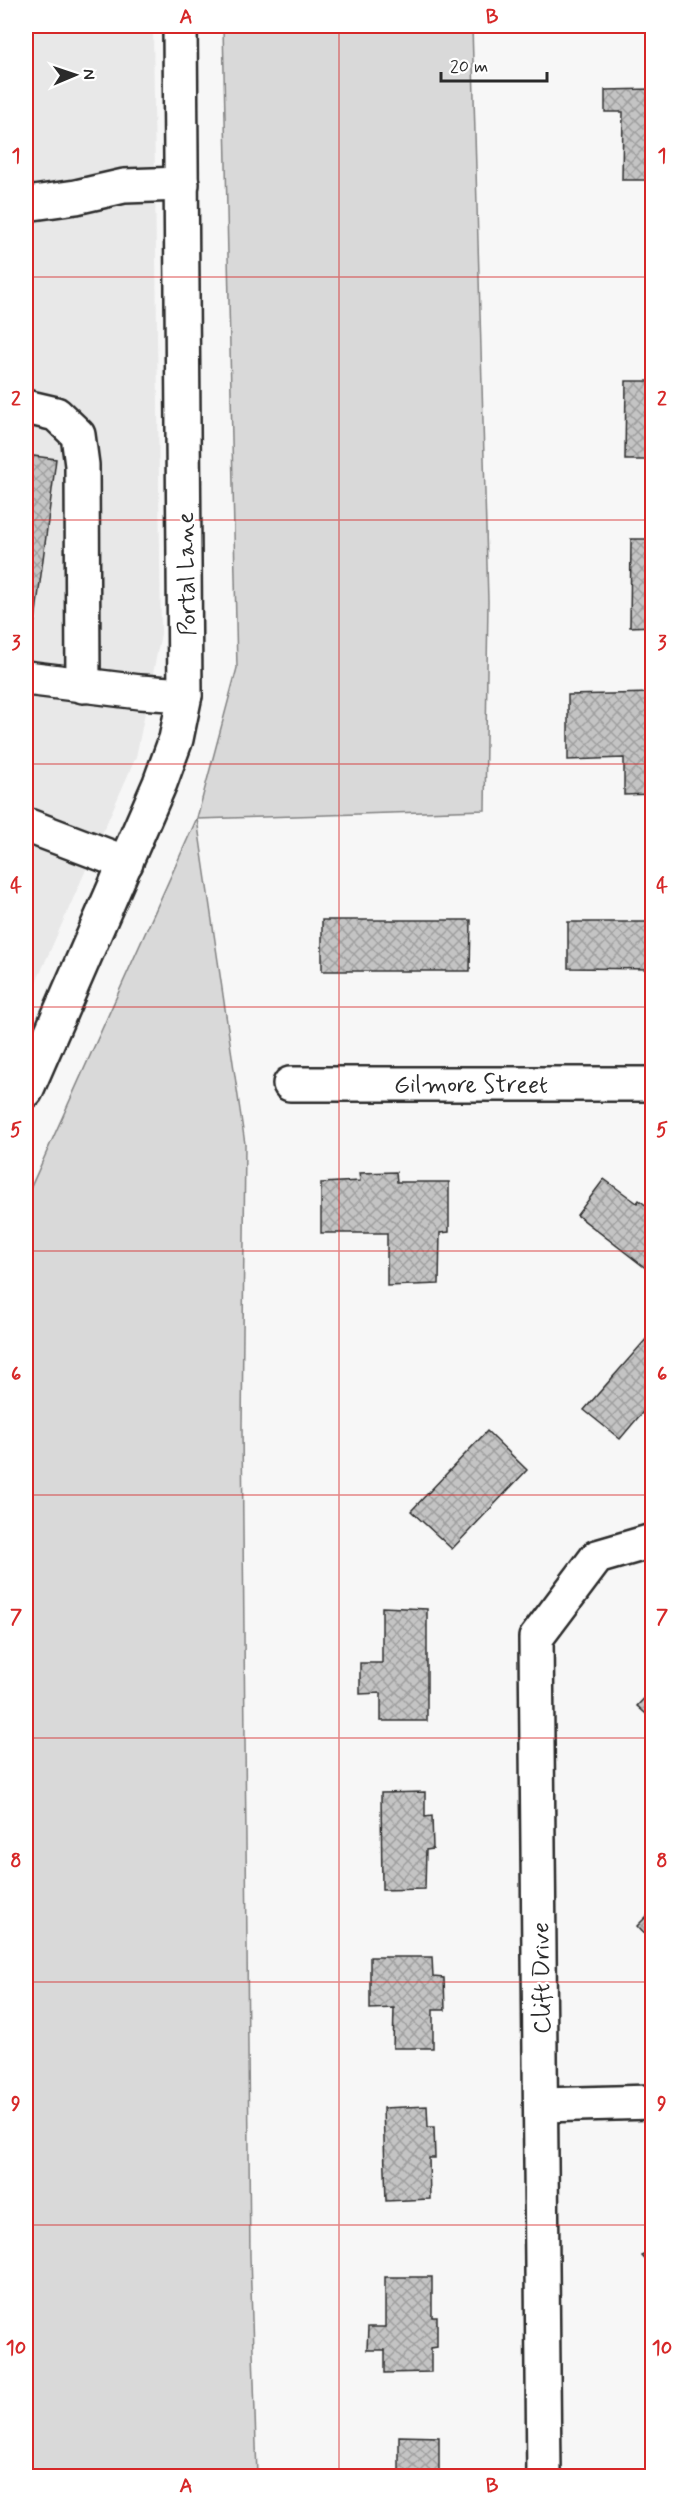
<svg xmlns="http://www.w3.org/2000/svg" width="678" height="2502" font-family="Mynerve,sans-serif">
	<style>
		.built { fill: #e8e8e8 }
		.grass { fill: #d9d9d9; stroke: #828282; stroke-width: 1.5 }
		.building { fill: url(#building-cross-hatch); stroke: #2b2b2b; stroke-width: 1.5 }
		.lines { fill: none; stroke-linecap: round; stroke-linejoin: round }
		.minor-casing { stroke: #2b2b2b; stroke-width: 38 }
		.minor { stroke: #fff; stroke-width: 33 }
		.grid { fill: none; stroke: #d62828; stroke-width: 1.5; stroke-opacity: 0.55 }
		.labels { text-anchor: middle; stroke-width: 5; stroke-linejoin: round; paint-order: stroke }
		.street-label { font-size: 24px; fill: #2b2b2b; stroke: #fff }
		.neatline { fill: none; stroke: #d62828; stroke-width: 2 }
		.grid-label { font-size: 20px; text-anchor: middle; font-weight: bold; fill: #d62828 }
	</style>
	<defs>
		<pattern id="building-cross-hatch" width="8" height="8" patternUnits="userSpaceOnUse" patternTransform="scale(1.5)"><rect width="8" height="8" fill="#c4c4c4"/><path d="M0 0l8 8M0 8l8-8" fill="none" stroke="#9f9f9f"/></pattern>
	</defs>
	<rect width="100%" height="100%" fill="#f7f7f7"/>
	<filter id="ink" filterUnits="userSpaceOnUse"><feTurbulence type="fractalNoise" baseFrequency=".0167" numOctaves="2"/><feDisplacementMap in="SourceGraphic" scale="12" xChannelSelector="R" yChannelSelector="G"/><feConvolveMatrix kernelMatrix="1 2 1 2 8 2 1 2 1" color-interpolation-filters="sRGB"/></filter>
	<g filter="url(#ink)">
		<!-- built -->
		<polygon class="built" points="26,26 153,26 161,634 136,757 26,1005"/>
		<!-- grass -->
		<polygon class="grass" points="223,26 472,26 488,601 485,810 197,819 245,1144 242,1427 250,2257 257,2476 26,2476 26,1198 197,818 237,668"/>
		<!-- building -->
		<g class="building">
			<polygon points="652,89 652,180 622,180 623,112 605,112 605,90"/>
			<polygon points="626,381 652,381 652,460 625,460"/>
			<polygon points="26,455 56,459 35,621 26,620"/>
			<polygon points="631,539 652,539 652,626 630,627"/>
			<polygon points="652,693 652,794 624,795 624,758 568,760 568,695"/>
			<polygon points="322,920 471,920 470,971 322,971"/>
			<polygon points="568,922 652,922 652,969 568,968"/>
			<polygon points="396,1172 397,1182 449,1182 449,1232 440,1233 439,1284 387,1286 387,1233 321,1233 321,1183 360,1181 359,1173"/>
			<polygon points="604,1179 637,1203 639,1200 652,1210 652,1273 577,1215"/>
			<polygon points="647,1338 652,1343 652,1401 620,1439 584,1410"/>
			<polygon points="487,1431 527,1470 452,1549 411,1511"/>
			<polygon points="382,1607 427,1609 427,1721 381,1721 381,1693 360,1694 360,1663 382,1663"/>
			<polygon points="652,1690 652,1719 637,1706"/>
			<polygon points="425,1792 425,1817 432,1816 433,1849 426,1850 425,1889 382,1890 381,1793"/>
			<polygon points="652,1911 652,1942 637,1926"/>
			<polygon points="370,1957 432,1957 433,1977 444,1978 445,2010 433,2010 433,2048 393,2048 394,2008 370,2009"/>
			<polygon points="427,2106 428,2127 434,2127 435,2158 429,2158 430,2199 386,2201 383,2108"/>
			<polygon points="652,2246 652,2267 642,2256"/>
			<polygon points="385,2277 432,2277 432,2317 437,2317 437,2347 431,2348 431,2372 385,2373 385,2350 367,2350 368,2327 385,2327"/>
			<polygon points="646,2378 652,2378 652,2472 651,2436 646,2437"/>
			<polygon points="399,2436 439,2437 439,2476 399,2476"/>
		</g>
		<g class="lines">
			<defs>
				<g id="minor">
					<polyline points="26,204 76,197 124,186 182,184"/>
					<polyline points="26,407 56,414 78,435 82,465 83,686"/>
					<polyline points="26,678 140,692 185,695"/>
					<polyline points="26,825 126,863"/>
					<polyline points="290,1084 652,1084"/>
					<polyline points="26,1091 160,783 176,739 185,695 180,26"/>
					<polyline points="542,2105 652,2102"/>
					<polyline points="544,2476 536,1638 597,1557 652,1541"/>
				</g>
			</defs>
			<!-- minor casing -->
			<use href="#minor" class="minor-casing"/>
			<!-- minor -->
			<use href="#minor" class="minor"/>
		</g>
	</g>
	<!-- grid -->
	<path class="grid" d="M339,26V2476M26,277H652M26,520H652M26,764H652M26,1007H652M26,1251H652M26,1495H652M26,1738H652M26,1982H652M26,2225H652"/>
	<g class="labels">
		<!-- street labels -->
		<g class="street-label">
			<text transform="translate(186 574) rotate(-91)" y="8">Portal Lane</text>
			<text x="471" y="1092">Gilmore Street</text>
			<text transform="translate(541 1978) rotate(-91)" y="8">Clift Drive</text>
		</g>
	</g>
	<!-- margin -->
	<rect width="678" height="2502" fill="none" stroke="#fff" stroke-width="66"/>
	<!-- north arrow -->
	<g transform="translate(75 75) rotate(88)" stroke="#ffffff" stroke-width="4.5" paint-order="stroke">
	<path d="M0-4.5L10 22L0 15L-10 22Z" fill="#2b2b2b"/>
	<text y="-9" font-size="16" font-weight="bold" text-anchor="middle" fill="#2b2b2b">N</text>
	</g>
	<!-- scale -->
	<path d="M441 72v9h106v-9" fill="none" stroke="#2b2b2b" stroke-width="3"/>
	<text x="450" y="72" font-size="18" fill="#2b2b2b" stroke="#ffffff" stroke-width="4.5" paint-order="stroke">20 m</text>
	<rect x="33" y="33" width="612" height="2436" class="neatline"/>
	<g class="grid-label">
		<text x="186" y="23">A</text>
		<text x="492" y="23">B</text>
		<text x="16" y="162">1</text>
		<text x="662" y="162">1</text>
		<text x="16" y="405">2</text>
		<text x="662" y="405">2</text>
		<text x="16" y="649">3</text>
		<text x="662" y="649">3</text>
		<text x="16" y="892">4</text>
		<text x="662" y="892">4</text>
		<text x="16" y="1136">5</text>
		<text x="662" y="1136">5</text>
		<text x="16" y="1380">6</text>
		<text x="662" y="1380">6</text>
		<text x="16" y="1623">7</text>
		<text x="662" y="1623">7</text>
		<text x="16" y="1867">8</text>
		<text x="662" y="1867">8</text>
		<text x="16" y="2110">9</text>
		<text x="662" y="2110">9</text>
		<text x="16" y="2354">10</text>
		<text x="662" y="2354">10</text>
		<text x="186" y="2492">A</text>
		<text x="492" y="2492">B</text>
	</g>
</svg>
